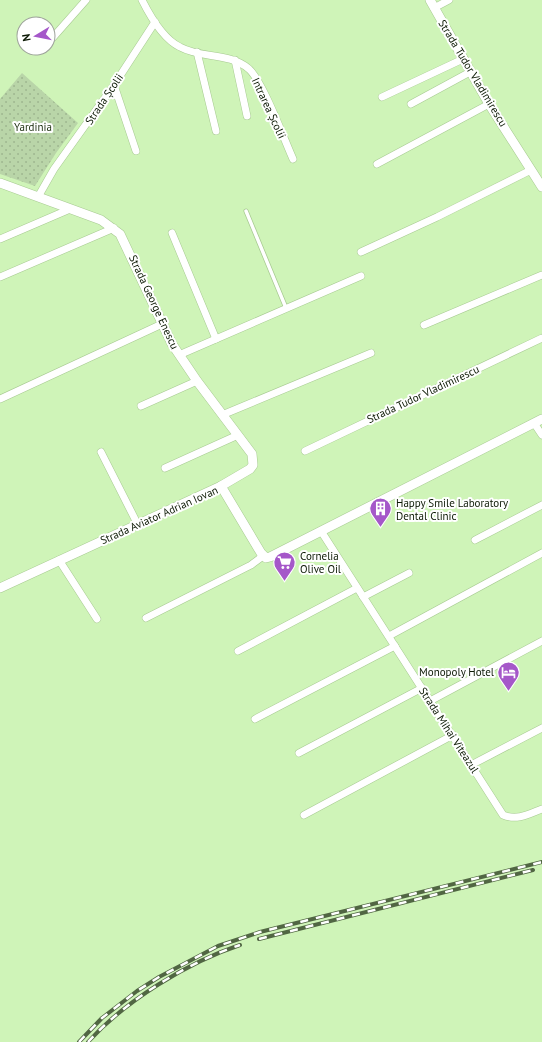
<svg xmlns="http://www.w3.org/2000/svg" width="542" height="1042" font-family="'PT Sans',sans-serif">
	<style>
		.park { fill: url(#park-dots) }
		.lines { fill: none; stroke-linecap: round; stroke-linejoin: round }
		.service-casing { stroke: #a7ca91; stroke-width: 5 }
		.minor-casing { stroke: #a7ca91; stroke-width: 8 }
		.tertiary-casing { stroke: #a7ca91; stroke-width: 10 }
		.service { stroke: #fff; stroke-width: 3.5 }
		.minor { stroke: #fff; stroke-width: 7 }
		.tertiary { stroke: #fff; stroke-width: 9 }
		.rail-casing { stroke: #516643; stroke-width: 4 }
		.rail { stroke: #fff; stroke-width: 2.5; stroke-dasharray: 8; stroke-linecap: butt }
		.labels { text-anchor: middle; stroke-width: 4; stroke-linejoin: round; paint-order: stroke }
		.street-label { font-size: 11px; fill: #0c1904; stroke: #fff }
		.park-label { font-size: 11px; fill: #1d2f10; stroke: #fff }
		.poi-label { font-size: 11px; fill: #0c1904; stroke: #fff; text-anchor: start }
	</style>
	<defs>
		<pattern id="park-dots" width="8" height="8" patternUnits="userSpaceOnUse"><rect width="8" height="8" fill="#b9d5a8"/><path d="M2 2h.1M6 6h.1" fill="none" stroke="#9eb68f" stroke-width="1.8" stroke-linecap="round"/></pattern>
	</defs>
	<rect width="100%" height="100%" fill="#cff4b8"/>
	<!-- park -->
	<polygon class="park" points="22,73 78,123 56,153 35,186 0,174 0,99"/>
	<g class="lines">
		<defs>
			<polyline id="service" points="246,211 286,308"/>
			<g id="minor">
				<path d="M142,0C150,16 163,39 180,47C202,59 229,52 249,69C263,82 284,139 293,159"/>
				<polyline points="434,8 449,0"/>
				<polyline points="48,43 86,0"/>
				<polyline points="197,52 216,131"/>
				<polyline points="235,60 247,116"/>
				<polyline points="114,85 136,151"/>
				<polyline points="382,97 463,59"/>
				<polyline points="411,104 470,72"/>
				<polyline points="377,164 489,104"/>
				<polyline points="38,197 54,169 114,85 155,22"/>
				<polyline points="172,233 216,339"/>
				<polyline points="0,239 70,209"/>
				<polyline points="361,252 437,217 531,170"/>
				<polyline points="0,277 114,228"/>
				<polyline points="424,325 542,275"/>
				<polyline points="179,355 361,276"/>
				<polyline points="0,399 162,324"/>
				<polyline points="141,406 197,381"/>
				<polyline points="222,415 371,353"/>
				<polyline points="534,423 542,435"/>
				<polyline points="305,451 542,338"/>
				<polyline points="101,452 138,525"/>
				<polyline points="165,468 238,435"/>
				<path d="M321,531L503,815C517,821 529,814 542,809"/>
				<polyline points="475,540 542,505"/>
				<polyline points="59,560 97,619"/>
				<polyline points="363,597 409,573"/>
				<polyline points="146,618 251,565 263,556"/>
				<polyline points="389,636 542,553"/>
				<polyline points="238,651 357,588"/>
				<polyline points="430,701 542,641"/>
				<polyline points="255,719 395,646"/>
				<polyline points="299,753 422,688"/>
				<polyline points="471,765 542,728"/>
				<polyline points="304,815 453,735"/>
			</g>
			<g id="tertiary">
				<polyline points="430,0 489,104 542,187"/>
				<polyline points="0,183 101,220 120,234 172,344 197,381 252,454 253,465 250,469 221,486"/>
				<polyline points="0,588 221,486 261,553 266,558 270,557 542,419"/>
			</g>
		</defs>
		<!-- service casing -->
		<use href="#service" class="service-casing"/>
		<!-- minor casing -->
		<use href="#minor" class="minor-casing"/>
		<!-- tertiary casing -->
		<use href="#tertiary" class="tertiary-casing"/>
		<!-- service -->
		<use href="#service" class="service"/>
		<!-- minor -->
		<use href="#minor" class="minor"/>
		<!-- tertiary -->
		<use href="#tertiary" class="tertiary"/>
		<defs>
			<g id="rail">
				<polyline points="259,939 533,870"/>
				<polyline points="79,1042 102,1018 137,991 159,977 218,946 260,932 542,862"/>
				<path d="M88,1042C125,1001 188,962 240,945"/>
			</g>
		</defs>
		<!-- rail casing -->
		<use href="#rail" class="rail-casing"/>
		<!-- rail -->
		<use href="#rail" class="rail"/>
	</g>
	<!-- icons -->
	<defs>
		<symbol id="building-pin" viewBox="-11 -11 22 30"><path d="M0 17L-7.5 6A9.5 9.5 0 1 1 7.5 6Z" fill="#a557c9" stroke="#fff"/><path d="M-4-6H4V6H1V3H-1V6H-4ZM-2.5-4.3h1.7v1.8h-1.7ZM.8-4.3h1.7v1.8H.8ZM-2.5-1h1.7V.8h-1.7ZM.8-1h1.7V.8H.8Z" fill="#fff"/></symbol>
		<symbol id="supermarket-pin" viewBox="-11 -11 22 30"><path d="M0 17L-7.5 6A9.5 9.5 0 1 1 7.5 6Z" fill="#a557c9" stroke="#fff"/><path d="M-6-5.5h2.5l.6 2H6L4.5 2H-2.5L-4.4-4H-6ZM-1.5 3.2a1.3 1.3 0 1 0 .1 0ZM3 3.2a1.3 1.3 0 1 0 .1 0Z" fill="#fff"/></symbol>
		<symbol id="hotel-pin" viewBox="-11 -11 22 30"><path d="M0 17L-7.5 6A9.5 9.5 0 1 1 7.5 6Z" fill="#a557c9" stroke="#fff"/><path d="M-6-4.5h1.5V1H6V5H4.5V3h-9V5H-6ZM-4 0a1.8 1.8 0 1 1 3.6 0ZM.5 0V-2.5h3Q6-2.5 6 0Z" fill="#fff"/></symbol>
	</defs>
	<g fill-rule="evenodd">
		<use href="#building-pin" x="368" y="496" width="25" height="34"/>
		<use href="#supermarket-pin" x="272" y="550" width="25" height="34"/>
		<use href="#hotel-pin" x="496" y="660" width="25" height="34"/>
	</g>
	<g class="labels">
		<!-- street labels -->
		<g class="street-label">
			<text transform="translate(473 73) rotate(59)" y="4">Strada Tudor Vladimirescu</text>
			<text transform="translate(104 99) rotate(-56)" y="4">Strada Școlii</text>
			<text transform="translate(269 108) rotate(65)" y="4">Intrarea Școlii</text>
			<text transform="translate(154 302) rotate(65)" y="4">Strada George Enescu</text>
			<text transform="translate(423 394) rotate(-25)" y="4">Strada Tudor Vladimirescu</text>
			<text transform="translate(159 515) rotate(-24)" y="4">Strada Aviator Adrian Iovan</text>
			<text transform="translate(449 730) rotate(57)" y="4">Strada Mihai Viteazul</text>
		</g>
		<!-- park labels -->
		<g class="park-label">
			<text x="33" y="131">Yardinia</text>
		</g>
		<!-- poi labels -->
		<g class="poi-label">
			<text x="396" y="507">Happy Smile Laboratory<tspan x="396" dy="13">Dental Clinic</tspan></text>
			<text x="300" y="560">Cornelia<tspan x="300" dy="13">Olive Oil</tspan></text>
			<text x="494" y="676" text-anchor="end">Monopoly Hotel</text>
		</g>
	</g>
	<!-- north arrow -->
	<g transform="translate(36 36) rotate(260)"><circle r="19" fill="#ffffff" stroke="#9ea39b"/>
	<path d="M0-3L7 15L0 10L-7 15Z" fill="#a557c9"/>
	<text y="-6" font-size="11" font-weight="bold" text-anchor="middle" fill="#0c1904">N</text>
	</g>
</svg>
